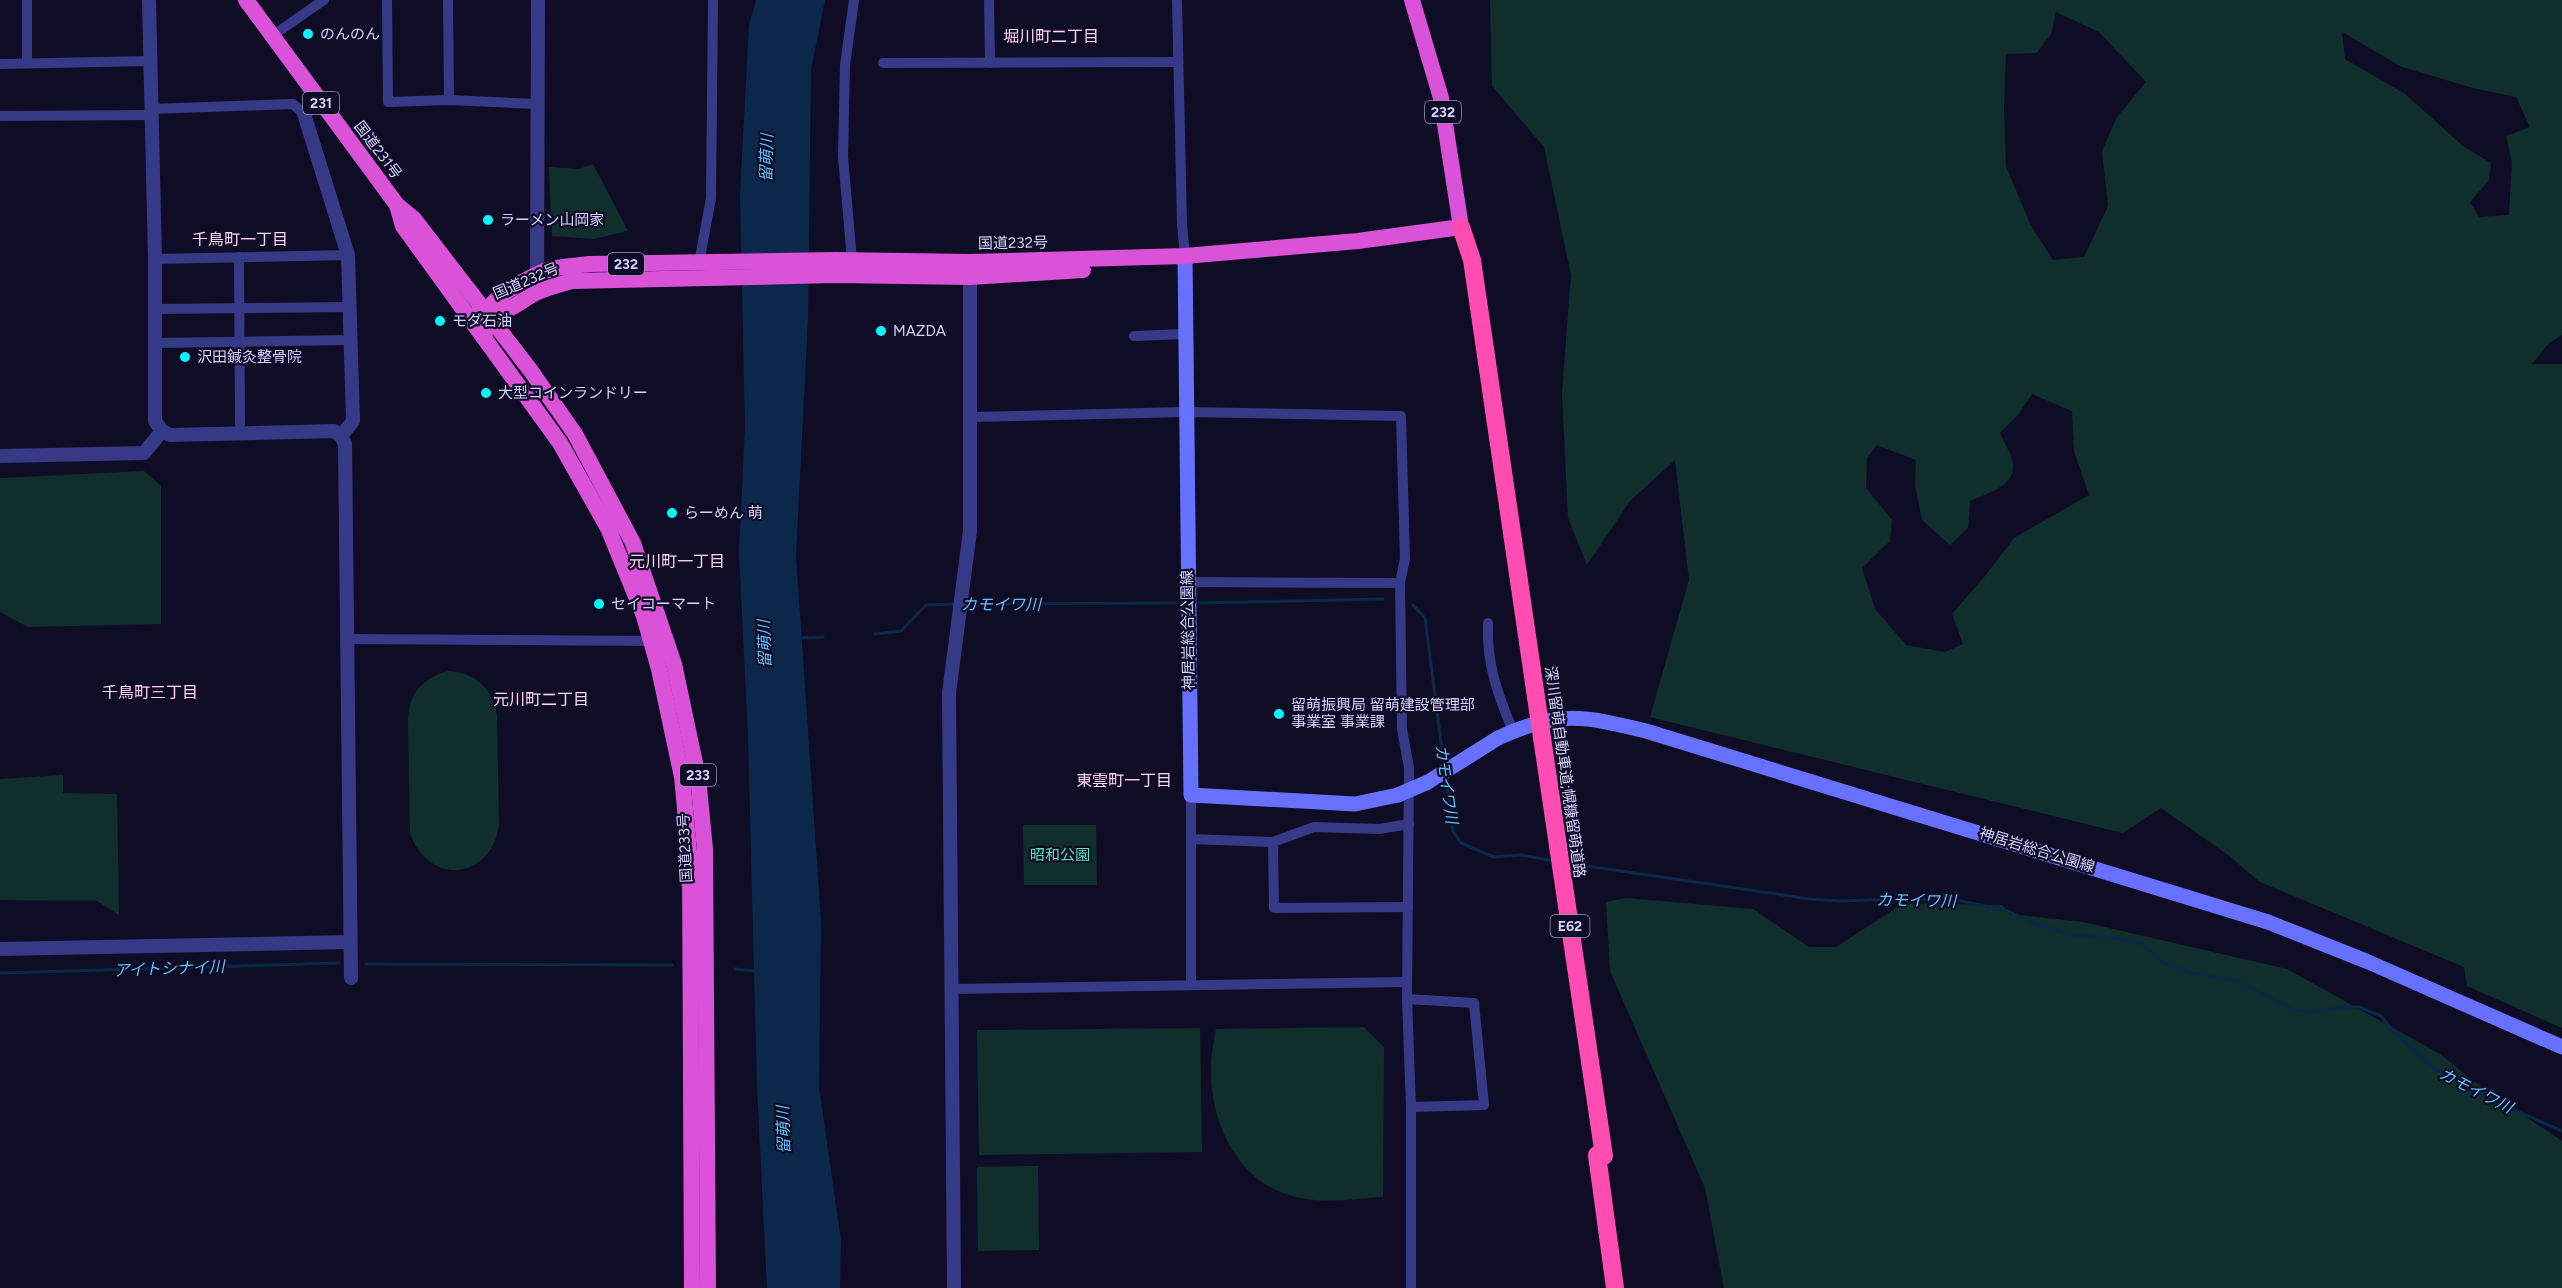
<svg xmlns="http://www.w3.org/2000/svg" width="2562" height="1288" font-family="Figtree,'Noto Sans JP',sans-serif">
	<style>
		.green { fill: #102f2c; fill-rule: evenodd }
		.water { fill: #0b284b }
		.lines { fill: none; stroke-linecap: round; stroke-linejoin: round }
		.stream { stroke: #0b284b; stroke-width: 3 }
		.minor { stroke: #363a86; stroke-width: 10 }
		.tertiary { stroke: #363a86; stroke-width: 14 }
		.secondary { stroke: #6871ff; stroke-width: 15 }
		.trunk { stroke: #d952d8; stroke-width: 16 }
		.motorway { stroke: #ff4cb1; stroke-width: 18 }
		.secondary-bridge { stroke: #6871ff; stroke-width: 15 }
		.motorway-bridge { stroke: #ff4cb1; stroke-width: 18 }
		.poi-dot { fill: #00f8fc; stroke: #0f0d25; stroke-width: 2 }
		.labels { text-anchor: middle; stroke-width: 4.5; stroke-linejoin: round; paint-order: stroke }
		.shield { fill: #0f0d25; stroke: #9896be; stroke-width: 1.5 }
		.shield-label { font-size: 14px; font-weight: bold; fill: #d3d1ff }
		.poi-label { font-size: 15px; fill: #d3d1ff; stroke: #0f0d25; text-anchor: start }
		.street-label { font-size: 15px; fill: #d3d1ff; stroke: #0f0d25 }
		.park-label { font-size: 15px; fill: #57e5b6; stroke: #0f0d25 }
		.neighbourhood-label { font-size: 16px; fill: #ffd3f3; stroke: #0f0d25 }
		.water-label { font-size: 16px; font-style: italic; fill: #5fc2ff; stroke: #0f0d25 }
	</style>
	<rect width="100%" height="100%" fill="#0f0d25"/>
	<!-- green -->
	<g class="green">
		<path d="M1490,0H2562V335L2548,344L2532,364H2562V1028L2467,986L2464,967L2260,882L2228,855L2161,808L2123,833L1650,717L1689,580L1675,460L1630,501L1587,565L1568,518L1562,393L1571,275L1544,147L1492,86ZM2056,12L2099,32L2146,82L2117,117L2102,151L2108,206L2084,257L2053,260L2030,224L2006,166L2004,108L2006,54L2037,53L2051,34ZM2342,32L2402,67L2473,88L2516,97L2530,127L2506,136L2512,162L2509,215L2479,217L2470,202L2489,180L2491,163L2463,146L2405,94L2345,59ZM2032,394L2072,411L2074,451L2089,495L2014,538L1985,576L1952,614L1963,644L1945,652L1906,645L1875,609L1862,568L1890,541L1892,520L1866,488L1867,458L1877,445L1916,460L1915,485L1922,520L1950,545L1968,528L1970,501C1985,494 2015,487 2013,465C2013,456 2004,443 2000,433L2018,415Z"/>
		<polygon points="593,164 628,231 593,239 552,236 549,167 579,169"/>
		<polygon points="144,471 161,486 161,624 28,627 0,612 0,478"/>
		<path d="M448,671C476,673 491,687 497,715L499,825C491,881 428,886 410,833L408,719C409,692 424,678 448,671Z"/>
		<polygon points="63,775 63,793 117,794 119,915 97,901 0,900 0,779"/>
		<polygon points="1023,825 1096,825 1097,885 1024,885"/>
		<polygon points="1626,898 1753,909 1809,947 1836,947 1904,903 2002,905 2010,914 2083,922 2287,969 2440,1054 2472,1080 2562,1141 2562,1288 1724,1288 1705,1188 1610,971 1606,902"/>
		<path d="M1364,1027L1384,1047L1383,1197C1354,1199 1324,1204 1296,1197C1237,1184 1209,1121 1211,1065C1211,1053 1214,1041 1216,1029Z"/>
		<polygon points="1200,1028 1202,1152 979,1155 977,1030"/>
		<polygon points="1038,1166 1039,1250 978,1251 977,1167"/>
	</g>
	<!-- water -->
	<polygon class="water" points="756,0 825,0 811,70 808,318 796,555 821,922 819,1087 841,1241 840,1288 767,1288 757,1086 748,737 739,552 745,427 740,194 749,25"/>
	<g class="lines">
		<!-- stream -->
		<g class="stream">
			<polyline points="1198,603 1383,599"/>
			<polyline points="964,604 1175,603"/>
			<polyline points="1413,605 1425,618 1444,765"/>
			<polyline points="875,634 901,631 926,605 957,604"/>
			<polyline points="800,638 823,637"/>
			<polyline points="1446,778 1453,831 1461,843 1494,857 1521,855 1554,861"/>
			<polyline points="1566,863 1810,899 1841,901 1896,899 1957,900 2008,911 2036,924 2072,935 2115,938 2142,944 2163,963 2193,973 2238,981 2297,1011 2312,1012 2336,1008 2359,1007 2381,1016 2394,1032 2431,1066 2469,1090 2562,1131"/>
			<polyline points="366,964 672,965"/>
			<polyline points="735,969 757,971"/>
			<polyline points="0,973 339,963"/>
		</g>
		<!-- minor -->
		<g class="minor">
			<polyline points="27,0 27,63"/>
			<polyline points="387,0 388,102 449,100 537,104"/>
			<polyline points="448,0 449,100"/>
			<polyline points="989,0 990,63"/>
			<polyline points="1177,0 1182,225 1185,256"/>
			<polyline points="272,36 324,0"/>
			<polyline points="883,63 1178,62"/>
			<polyline points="0,64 149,61"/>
			<polyline points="151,109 293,104 304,114"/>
			<polyline points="0,116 151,115"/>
			<polyline points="239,257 240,433"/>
			<polyline points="155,259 348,255"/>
			<polyline points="852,260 843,157 845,65 854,0"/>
			<polyline points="699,263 711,198 713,0"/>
			<polyline points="155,309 350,307"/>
			<polyline points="1134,336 1184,334"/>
			<polyline points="155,343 350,340"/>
			<polyline points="971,417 1185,412 1401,416 1405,559 1400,583 1402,729 1409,768 1407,999 1411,1107 1411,1288"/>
			<polyline points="1187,582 1400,583"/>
			<path d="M1488,623C1486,663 1498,695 1513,731"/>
			<polyline points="346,639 657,641"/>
			<polyline points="1191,795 1191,984"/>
			<polyline points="1191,839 1273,842 1314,827 1379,829 1409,824"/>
			<polyline points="1273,842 1274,908 1408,907"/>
			<polyline points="952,989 1407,982"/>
			<polyline points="1407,999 1474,1003 1484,1105 1411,1107"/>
		</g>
		<!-- tertiary -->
		<g class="tertiary">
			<polyline points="149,0 155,259 155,421 162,431 170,435 334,431 341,436 345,444 351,978"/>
			<polyline points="319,100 304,114 348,255 353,421 341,436"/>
			<polyline points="537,284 538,0"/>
			<polyline points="0,456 144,453 162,431"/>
			<polyline points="0,949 350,942"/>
			<polyline points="954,1288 949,693 970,531 970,269"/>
		</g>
		<!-- secondary -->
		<g class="secondary">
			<polyline points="1185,256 1191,795 1355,804 1398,795"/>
			<path d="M1498,738C1558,710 1584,716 1646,731L2268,922L2366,961L2562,1047"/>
		</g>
		<!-- trunk -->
		<g class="trunk">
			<polyline points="246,0 397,205 414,219 531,371 575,434 633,543 674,664 698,777 705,849 708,1288"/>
			<polyline points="397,205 403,226 560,443 608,528 644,616 659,669 682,777 690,861 692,1288"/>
			<path d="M479,312C503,321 519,300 540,291C550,287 561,284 572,281L836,275L970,277L1083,270"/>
			<path d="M485,339C484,327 484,317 490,307C498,294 536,273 551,269C563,266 576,266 589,264L836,260L970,262L1185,256L1358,241L1461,227L1441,98L1412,0"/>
		</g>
		<!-- motorway -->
		<g class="motorway">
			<polyline points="1461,227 1472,260 1536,697"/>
			<polyline points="1597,1155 1615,1288"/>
		</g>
		<!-- secondary-bridge -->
		<polyline class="secondary-bridge" points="1398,795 1428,782 1498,738"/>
		<!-- motorway-bridge -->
		<polyline class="motorway-bridge" points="1536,697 1604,1156"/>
	</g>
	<!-- markers -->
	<g class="poi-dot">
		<circle cx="308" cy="34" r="6"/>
		<circle cx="488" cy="220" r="6"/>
		<circle cx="440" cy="321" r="6"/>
		<circle cx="881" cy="331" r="6"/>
		<circle cx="185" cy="357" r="6"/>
		<circle cx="486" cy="393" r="6"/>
		<circle cx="672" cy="513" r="6"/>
		<circle cx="599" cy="604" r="6"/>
		<circle cx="1279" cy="714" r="6"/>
	</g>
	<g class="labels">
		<!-- shield labels -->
		<g class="shield">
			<rect x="303" y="92" width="36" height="22" rx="4.5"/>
			<rect x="1425" y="101" width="36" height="22" rx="4.5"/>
			<rect x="608" y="253" width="36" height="22" rx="4.5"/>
			<rect x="680" y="764" width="36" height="22" rx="4.5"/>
			<rect x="1550.5" y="915" width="39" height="22" rx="4.5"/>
		</g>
		<g class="shield-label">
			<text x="321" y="108">231</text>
			<text x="1443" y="117">232</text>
			<text x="626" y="269">232</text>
			<text x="698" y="780">233</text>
			<text x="1570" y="931">E62</text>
		</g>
		<!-- poi labels -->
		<g class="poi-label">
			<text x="320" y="39">のんのん</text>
			<text x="500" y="225">ラーメン山岡家</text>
			<text x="452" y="326">モダ石油</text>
			<text x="893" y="336">MAZDA</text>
			<text x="197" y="362">沢田鍼灸整骨院</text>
			<text x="498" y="398">大型コインランドリー</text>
			<text x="684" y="518">らーめん 萌</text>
			<text x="611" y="609">セイコーマート</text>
			<text x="1291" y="710">留萌振興局 留萌建設管理部<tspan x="1291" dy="17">事業室 事業課</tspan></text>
		</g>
		<!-- street labels -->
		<g class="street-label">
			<text transform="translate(378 150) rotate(53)" y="5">国道231号</text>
			<text transform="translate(1013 243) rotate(-1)" y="5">国道232号</text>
			<text transform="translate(526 281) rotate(-23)" y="5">国道232号</text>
			<text transform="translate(1188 630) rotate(-91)" y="5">神居岩総合公園線</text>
			<text transform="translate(1565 772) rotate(82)" y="5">深川留萌自動車道;幌糠留萌道路</text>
			<text transform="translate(685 848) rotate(-93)" y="5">国道233号</text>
			<text transform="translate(2037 850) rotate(17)" y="5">神居岩総合公園線</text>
		</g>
		<!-- park labels -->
		<g class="park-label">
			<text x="1060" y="860">昭和公園</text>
		</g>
		<!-- neighbourhood labels -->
		<g class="neighbourhood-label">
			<text x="1051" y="42">堀川町二丁目</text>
			<text x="240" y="245">千鳥町一丁目</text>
			<text x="677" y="567">元川町一丁目</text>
			<text x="150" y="698">千鳥町三丁目</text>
			<text x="541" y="705">元川町二丁目</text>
			<text x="1124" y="786">東雲町一丁目</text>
		</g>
		<!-- water labels -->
		<g class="water-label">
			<text transform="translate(766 158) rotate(-89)" y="6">留萌川</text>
			<text x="1001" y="610">カモイワ川</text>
			<text transform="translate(764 644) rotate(-92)" y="6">留萌川</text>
			<text transform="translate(1447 784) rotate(82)" y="6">カモイワ川</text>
			<text transform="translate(1916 900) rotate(1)" y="6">カモイワ川</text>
			<text transform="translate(169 968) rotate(-2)" y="6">アイトシナイ川</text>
			<text transform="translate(2476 1090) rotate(27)" y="6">カモイワ川</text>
			<text transform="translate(783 1130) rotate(-92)" y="6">留萌川</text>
		</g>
	</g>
</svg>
